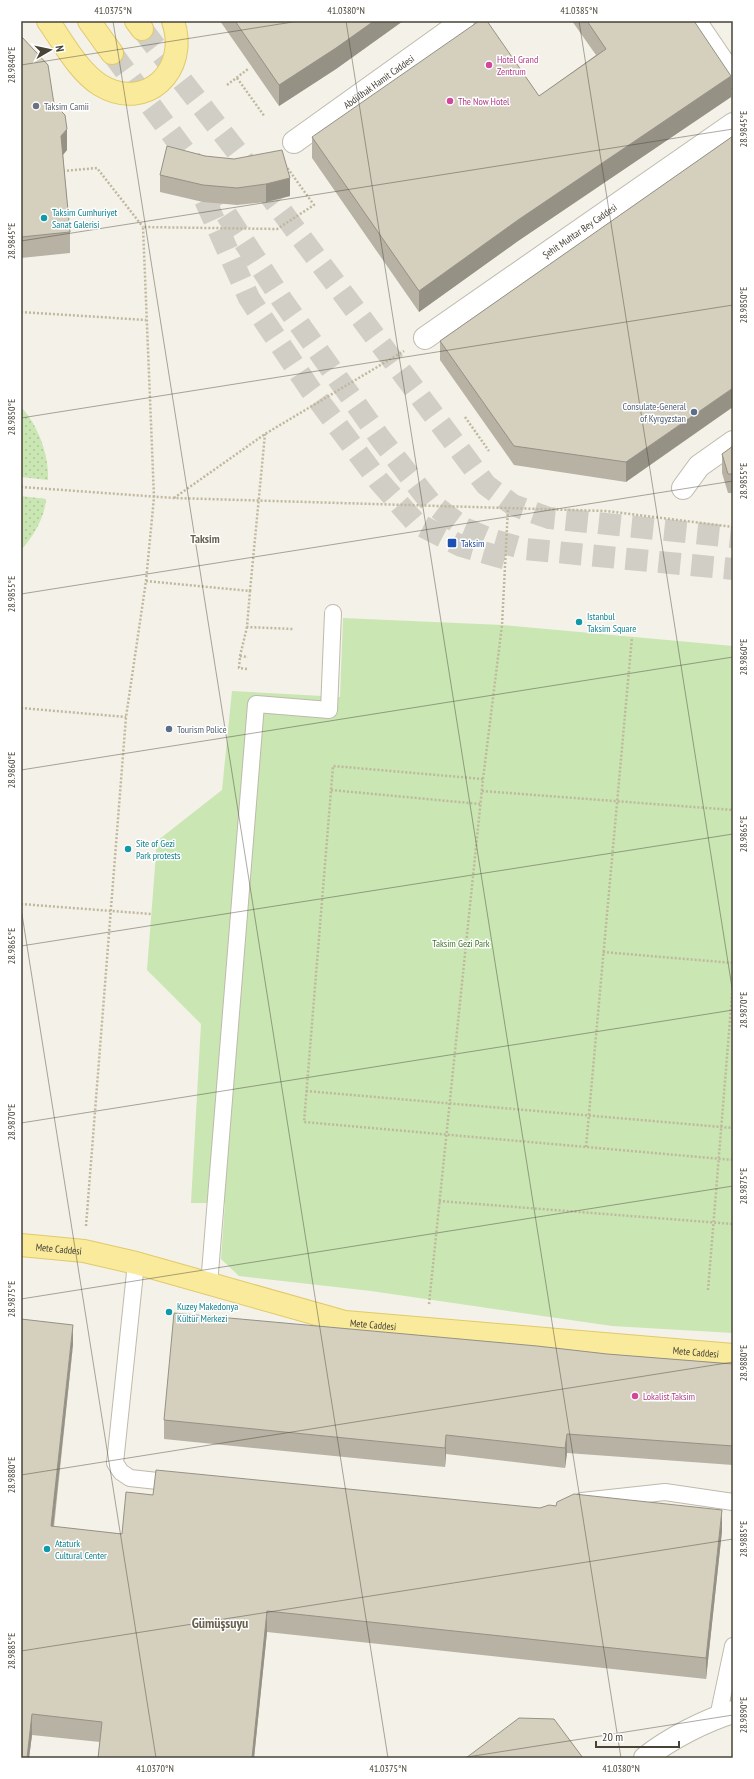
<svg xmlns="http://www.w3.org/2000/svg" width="754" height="1779" font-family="'PT Sans Narrow',sans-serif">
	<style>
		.grass { fill: url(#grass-dots) }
		.park { fill: #c9e6b3 }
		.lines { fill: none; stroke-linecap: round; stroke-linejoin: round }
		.primary-tunnel { stroke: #d1cec5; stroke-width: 22; stroke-dasharray: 22 11; stroke-linecap: butt }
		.lane-casing { stroke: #bfbaab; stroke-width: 18 }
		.street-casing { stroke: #bfbaab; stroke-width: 24 }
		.primary-casing { stroke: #e0ca6a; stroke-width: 24 }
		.path { stroke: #c0b89d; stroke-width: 2.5; stroke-dasharray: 2 2; stroke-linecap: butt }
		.lane { stroke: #fff; stroke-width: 16 }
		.street { stroke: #fff; stroke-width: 22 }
		.primary { stroke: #faea9b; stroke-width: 22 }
		.wall { fill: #b7b2a3 }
		.shaded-wall { fill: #959185 }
		.building { fill: #d5cfbe; stroke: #959185 }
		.ticks { fill: none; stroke: #474337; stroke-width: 1; stroke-opacity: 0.45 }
		.hotel-dot { fill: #d1479c; stroke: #fff; stroke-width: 1.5 }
		.worship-dot { fill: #6b7280; stroke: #fff; stroke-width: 1.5 }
		.culture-dot { fill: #0f9aa8; stroke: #fff; stroke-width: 1.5 }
		.service-dot { fill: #5c6f8a; stroke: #fff; stroke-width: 1.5 }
		.transit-dot { fill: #1a4fb4; stroke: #fff; stroke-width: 1.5 }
		.labels { text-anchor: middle; stroke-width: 3; stroke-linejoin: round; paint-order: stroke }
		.hotel-label { font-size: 10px; fill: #b23c85; stroke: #fff; text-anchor: start }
		.street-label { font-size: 10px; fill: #474337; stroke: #fff }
		.worship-label { font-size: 10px; fill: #5b616d; stroke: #fff; text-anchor: start }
		.culture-label { font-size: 10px; fill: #0d838f; stroke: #fff; text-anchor: start }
		.service-label { font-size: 10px; fill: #4e5e75; stroke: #fff; text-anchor: end }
		.transit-label { font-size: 10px; fill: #164399; stroke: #fff; text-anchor: start }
		.park-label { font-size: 10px; fill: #40772c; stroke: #fff }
		.quarter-label { font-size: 12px; font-weight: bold; fill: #69624f; stroke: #fff }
		.district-label { font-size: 14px; font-weight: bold; fill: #69624f; stroke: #fff }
		.neatline { fill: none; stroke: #474337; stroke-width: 1.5 }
		.ticks-label { font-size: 10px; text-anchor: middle; fill: #474337 }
	</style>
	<defs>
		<pattern id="grass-dots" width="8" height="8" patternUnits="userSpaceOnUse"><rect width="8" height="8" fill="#c9e6b3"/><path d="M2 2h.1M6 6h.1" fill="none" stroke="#aec69b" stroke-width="1.8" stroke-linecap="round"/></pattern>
	</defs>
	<rect width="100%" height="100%" fill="#f4f1e8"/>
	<!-- grass -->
	<g class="grass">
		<path d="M21,407C38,425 49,455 48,480L21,477Z"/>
		<path d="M21,496L46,499C45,517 33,537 21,550Z"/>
	</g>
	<!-- park -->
	<polygon class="park" points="343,618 502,625 733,646 733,1333 612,1326 371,1291 239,1276 221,1259 225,1203 191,1203 201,1024 147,970 157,841 222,790 232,691 340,697"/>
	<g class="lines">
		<!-- primary-tunnel -->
		<g class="primary-tunnel">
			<polyline points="142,29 238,153 486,485 513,505 549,518 733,537"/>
			<polyline points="112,53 191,160 282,300 380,438 430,502 464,528 490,539 525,549 733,569"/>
			<polyline points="205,200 249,298 310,389 378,480 416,523 461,546 507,559"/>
		</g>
		<defs>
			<g id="lane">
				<polyline points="136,1263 115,1463 121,1472 130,1478 176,1483"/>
				<polyline points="209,1285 256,704 329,710 333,613"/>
				<polyline points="582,1501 665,1492 733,1502"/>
				<polyline points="718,1717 733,1646"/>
			</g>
			<g id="street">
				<polyline points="695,21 733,77"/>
				<path id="s1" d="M294,142L463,21"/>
				<path id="s2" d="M425,338L733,124"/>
				<polyline points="683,488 699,466 733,442"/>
				<path d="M645,1758C669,1739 704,1721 733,1712"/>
			</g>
			<g id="primary">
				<path d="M48,21C63,42 78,71 100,85C146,113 190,70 173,21"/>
				<polyline points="89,21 112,53"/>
				<polyline points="136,21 142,29"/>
				<path id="s3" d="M21,1245L84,1251L136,1263L345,1322L733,1355"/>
			</g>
		</defs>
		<!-- lane casing -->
		<use href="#lane" class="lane-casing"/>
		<!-- street casing -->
		<use href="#street" class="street-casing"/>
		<!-- primary casing -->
		<use href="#primary" class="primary-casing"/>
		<!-- path -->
		<g class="path">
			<polyline points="237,78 265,117"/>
			<polyline points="227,85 248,69"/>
			<polyline points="63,171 97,168 143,227"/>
			<polyline points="21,312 146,320"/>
			<polyline points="465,417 489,451"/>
			<polyline points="21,487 174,498 606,511 733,527"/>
			<polyline points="174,498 265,434 404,351"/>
			<polyline points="146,581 250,591 247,627 293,629"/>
			<polyline points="250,591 265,434"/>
			<polyline points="240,656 247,627"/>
			<polyline points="247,669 239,668 240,656 248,657"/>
			<polyline points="21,708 126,717"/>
			<polyline points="483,779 333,766 304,1122 733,1160"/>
			<polyline points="331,790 480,804"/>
			<polyline points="482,791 733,810"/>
			<polyline points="21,904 151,914"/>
			<polyline points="603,952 733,963"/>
			<polyline points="306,1091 733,1128"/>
			<polyline points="586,1147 632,637"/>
			<polyline points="439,1201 733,1224"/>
			<polyline points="86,1226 126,717 146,581 154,497 143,227 277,229 314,205 286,166"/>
			<polyline points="708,1290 733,983"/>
			<polyline points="429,1304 483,779 502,625 508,508"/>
		</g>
		<!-- lane -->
		<use href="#lane" class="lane"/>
		<!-- street -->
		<use href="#street" class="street"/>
		<!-- primary -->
		<use href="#primary" class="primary"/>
	</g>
	<!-- wall -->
	<g class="wall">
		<polygon points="220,21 403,21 336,69 279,106"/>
		<polygon points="572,21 694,21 731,97 518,241 419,312 312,158 312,137 539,96 596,55"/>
		<polygon points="21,36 54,104 67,150 63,155 70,232 70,253 21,258"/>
		<polygon points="733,136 626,482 514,465 440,360 440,341"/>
		<polygon points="205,156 290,196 266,202 237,205 203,202 160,192 160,175"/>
		<polygon points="733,446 733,493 728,493 722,473 722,454"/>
		<polygon points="73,1345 54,1527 122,1534 153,1495 722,1531 706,1679 267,1632 254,1758 98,1758 100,1742 32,1735 29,1758 21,1758"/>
		<polygon points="607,1354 733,1364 733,1465 567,1453 565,1468 446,1454 445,1467 164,1439 164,1420"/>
	</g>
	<!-- shaded-wall -->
	<g class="shaded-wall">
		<polygon points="374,21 403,21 336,69 279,106 279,85"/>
		<polygon points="731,76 731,97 518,241 419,312 419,291 518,220"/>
		<polygon points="67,129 67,150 61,157 61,136"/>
		<polygon points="290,178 290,196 266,202 266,184"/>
		<polygon points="733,388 733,407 626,482 626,462"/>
		<polygon points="73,1325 73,1345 51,1547 51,1526"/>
		<polygon points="567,1434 567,1453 565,1468 565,1448"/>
		<polygon points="446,1435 446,1454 445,1467 445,1448"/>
		<polygon points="722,1510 722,1531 706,1679 706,1658"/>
		<polygon points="267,1611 267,1632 254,1758 252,1758"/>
		<polygon points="32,1714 32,1735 29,1758 27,1758"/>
	</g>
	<!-- building -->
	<g class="building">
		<polygon points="235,21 374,21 336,48 279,85"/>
		<polygon points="479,21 487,21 539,96 606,49 587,21 694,21 731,76 518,220 419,291 312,137"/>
		<polygon points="21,36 48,65 54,104 65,115 67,129 61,136 70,232 21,237"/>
		<polygon points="733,136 733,388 626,462 514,446 440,341"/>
		<polygon points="167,146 205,156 234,159 282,150 290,178 266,184 237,188 203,185 160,175"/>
		<polygon points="733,446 733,474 728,474 722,454"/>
		<polygon points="174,1313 537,1346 607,1354 733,1364 733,1446 567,1434 565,1448 446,1435 445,1448 164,1420"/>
		<polygon points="21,1319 73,1325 51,1526 122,1534 126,1492 153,1495 156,1470 540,1508 549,1505 556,1506 557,1502 574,1494 722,1510 706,1658 267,1611 252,1758 98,1758 102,1722 32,1714 27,1758 21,1758"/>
		<polygon points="519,1718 554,1719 583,1758 466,1758"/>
	</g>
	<!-- ticks -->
	<path class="ticks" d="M113,21L388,1758M346,21L621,1758M579,21L733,994M21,65L299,21M21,241L733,129M21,418L733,305M21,594L733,481M21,770L733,657M21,908L156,1758M21,946L733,834M21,1123L733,1010M21,1299L733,1186M21,1475L733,1362M21,1651L733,1539M461,1758L733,1715"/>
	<!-- markers -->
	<g class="hotel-dot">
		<circle cx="489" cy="65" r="4"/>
		<circle cx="450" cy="101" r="4"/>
		<circle cx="635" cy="1396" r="4"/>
	</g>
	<circle class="worship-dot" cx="36" cy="106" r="4"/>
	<g class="culture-dot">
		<circle cx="44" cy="218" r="4"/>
		<circle cx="579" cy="622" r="4"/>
		<circle cx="128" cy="849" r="4"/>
		<circle cx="169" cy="1312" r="4"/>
		<circle cx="47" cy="1549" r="4"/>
	</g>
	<g class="service-dot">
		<circle cx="694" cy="412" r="4"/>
		<circle cx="169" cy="729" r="4"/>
	</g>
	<rect class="transit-dot" x="447" y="538" width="10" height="10" rx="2"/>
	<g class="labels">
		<!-- hotel labels -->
		<g class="hotel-label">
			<text x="497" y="63">Hotel Grand<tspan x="497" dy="12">Zentrum</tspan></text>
			<text x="458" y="105">The Now Hotel</text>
			<text x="643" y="1400">Lokalist Taksim</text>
		</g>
		<!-- street labels -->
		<g class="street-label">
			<text dy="4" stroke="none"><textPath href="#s1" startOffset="104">Abdülhak Hamit Caddesi</textPath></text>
			<text dy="4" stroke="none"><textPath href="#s2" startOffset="188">Şehit Muhtar Bey Caddesi</textPath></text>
			<text dy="4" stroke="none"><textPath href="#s3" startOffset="38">Mete Caddesi</textPath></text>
			<text dy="4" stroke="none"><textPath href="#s3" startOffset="362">Mete Caddesi</textPath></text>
			<text dy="4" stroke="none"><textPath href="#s3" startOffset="686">Mete Caddesi</textPath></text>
		</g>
		<!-- worship labels -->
		<g class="worship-label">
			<text x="44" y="110">Taksim Camii</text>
		</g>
		<!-- culture labels -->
		<g class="culture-label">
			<text x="52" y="216">Taksim Cumhuriyet<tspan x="52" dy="12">Sanat Galerisi</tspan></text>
			<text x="587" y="620">Istanbul<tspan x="587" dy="12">Taksim Square</tspan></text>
			<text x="136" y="847">Site of Gezi<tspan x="136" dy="12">Park protests</tspan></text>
			<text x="177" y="1310">Kuzey Makedonya<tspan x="177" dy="12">Kültür Merkezi</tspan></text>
			<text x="55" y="1547">Ataturk<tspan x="55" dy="12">Cultural Center</tspan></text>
		</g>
		<!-- service labels -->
		<g class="service-label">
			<text x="686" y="410">Consulate-General<tspan x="686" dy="12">of Kyrgyzstan</tspan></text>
			<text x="177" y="733" text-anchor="start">Tourism Police</text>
		</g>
		<!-- transit labels -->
		<g class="transit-label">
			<text x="461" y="547">Taksim</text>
		</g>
		<!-- park labels -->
		<g class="park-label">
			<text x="461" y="947">Taksim Gezi Park</text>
		</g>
		<!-- quarter labels -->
		<g class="quarter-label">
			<text x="205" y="543">Taksim</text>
		</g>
		<!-- district labels -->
		<g class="district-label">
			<text x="220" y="1628">Gümüşsuyu</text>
		</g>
	</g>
	<!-- border -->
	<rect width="754" height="1779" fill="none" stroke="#ffffff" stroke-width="44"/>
	<!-- north arrow -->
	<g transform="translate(50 50) rotate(81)" stroke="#ffffff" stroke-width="3" paint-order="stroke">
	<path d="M0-3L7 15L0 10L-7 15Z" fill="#474337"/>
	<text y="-6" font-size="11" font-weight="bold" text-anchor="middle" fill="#474337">N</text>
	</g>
	<!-- scale -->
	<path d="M596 1741v6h83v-6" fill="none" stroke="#474337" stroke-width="2"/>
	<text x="602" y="1741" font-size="12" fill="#474337" stroke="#ffffff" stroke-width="3" paint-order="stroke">20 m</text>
	<rect x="22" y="22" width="710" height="1735" class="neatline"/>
	<g class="ticks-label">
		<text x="113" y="14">41.0375°N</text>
		<text x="346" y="14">41.0380°N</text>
		<text x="579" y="14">41.0385°N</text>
		<text transform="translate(11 65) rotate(-90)" y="4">28.9840°E</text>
		<text transform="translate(743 129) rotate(-90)" y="4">28.9845°E</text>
		<text transform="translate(11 241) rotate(-90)" y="4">28.9845°E</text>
		<text transform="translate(743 305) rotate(-90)" y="4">28.9850°E</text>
		<text transform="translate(11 417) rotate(-90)" y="4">28.9850°E</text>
		<text transform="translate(743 481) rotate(-90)" y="4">28.9855°E</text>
		<text transform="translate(11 594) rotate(-90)" y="4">28.9855°E</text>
		<text transform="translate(743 657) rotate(-90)" y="4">28.9860°E</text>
		<text transform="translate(11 770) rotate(-90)" y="4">28.9860°E</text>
		<text transform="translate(743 834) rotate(-90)" y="4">28.9865°E</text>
		<text transform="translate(11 946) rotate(-90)" y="4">28.9865°E</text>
		<text transform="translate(743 1010) rotate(-90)" y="4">28.9870°E</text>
		<text transform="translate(11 1122) rotate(-90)" y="4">28.9870°E</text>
		<text transform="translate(743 1186) rotate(-90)" y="4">28.9875°E</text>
		<text transform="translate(11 1299) rotate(-90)" y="4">28.9875°E</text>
		<text transform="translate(743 1363) rotate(-90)" y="4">28.9880°E</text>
		<text transform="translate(11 1475) rotate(-90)" y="4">28.9880°E</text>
		<text transform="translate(743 1539) rotate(-90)" y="4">28.9885°E</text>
		<text transform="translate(11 1651) rotate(-90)" y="4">28.9885°E</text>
		<text transform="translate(743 1715) rotate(-90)" y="4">28.9890°E</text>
		<text x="155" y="1772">41.0370°N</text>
		<text x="388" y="1772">41.0375°N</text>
		<text x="621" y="1772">41.0380°N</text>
	</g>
</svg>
